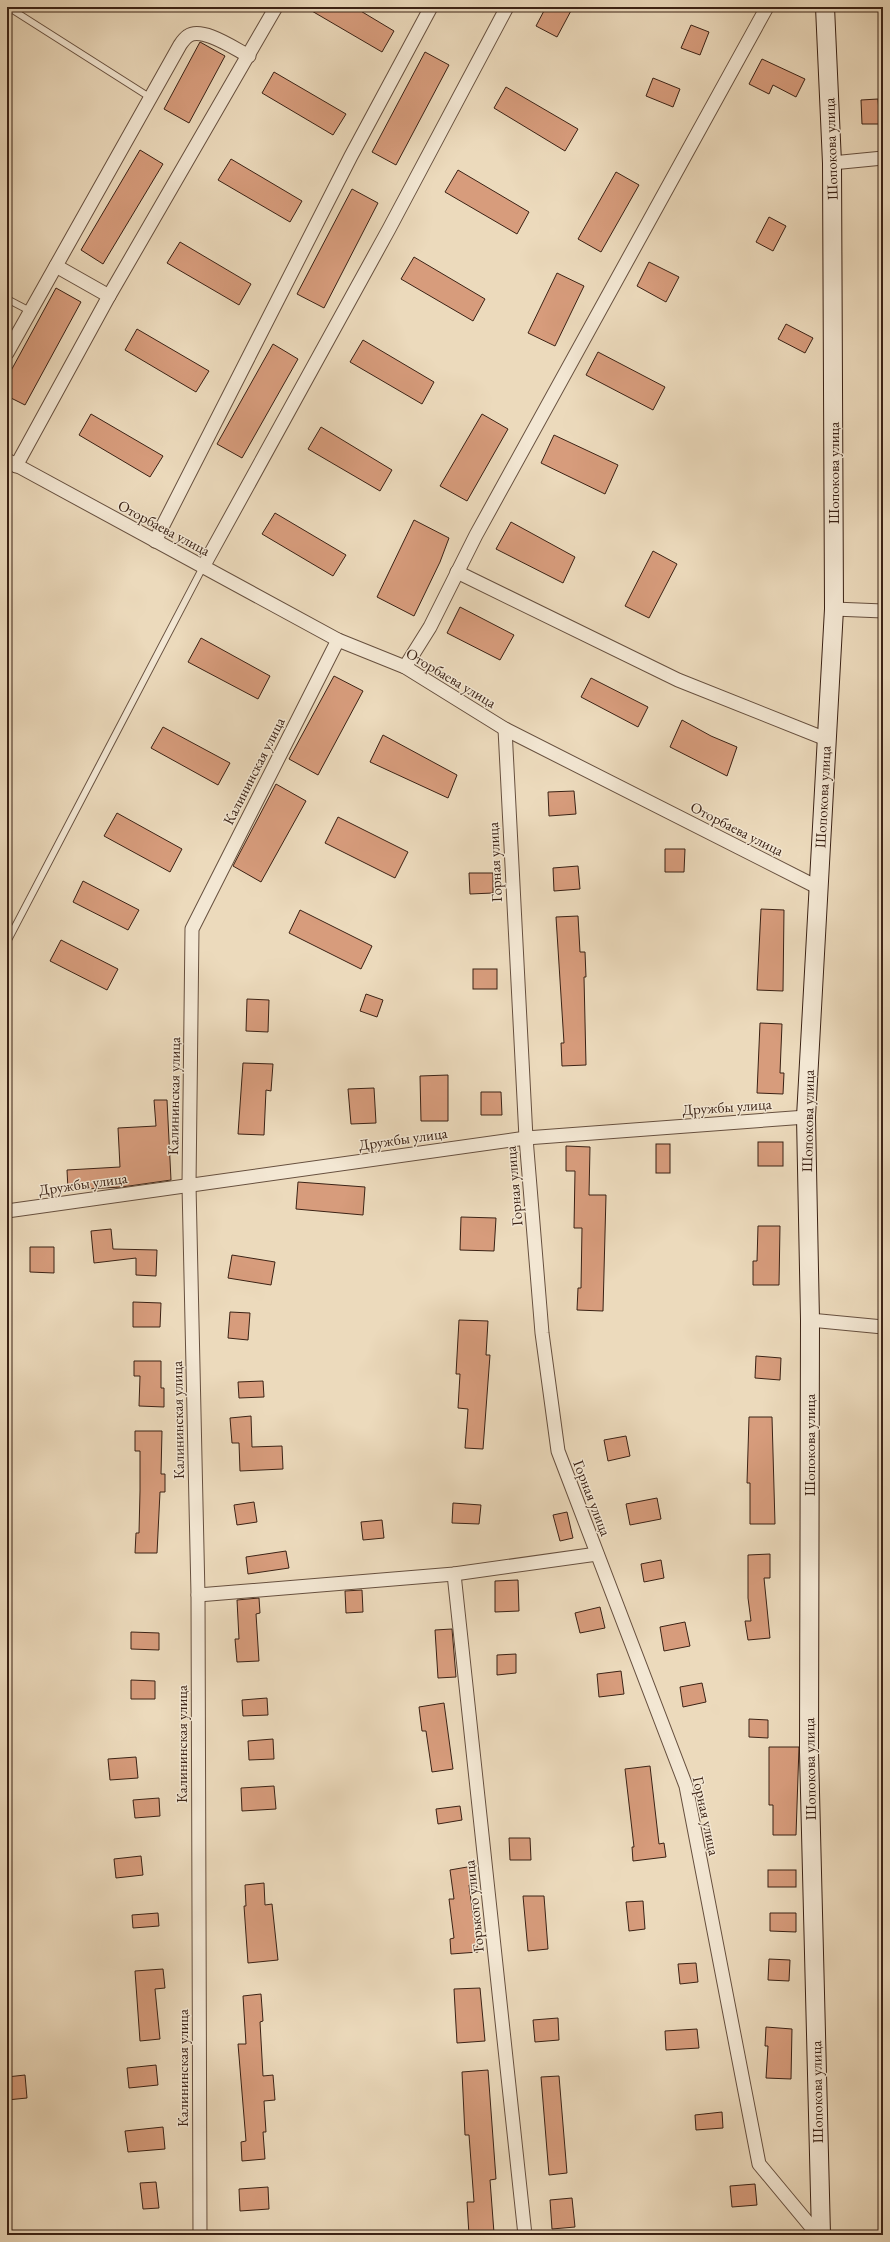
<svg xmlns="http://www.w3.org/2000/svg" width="890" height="2242" font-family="'EB Garamond',serif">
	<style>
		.building { fill: #d79c7c; stroke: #3b2215 }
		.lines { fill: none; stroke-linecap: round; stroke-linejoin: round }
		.lane-casing { stroke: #67503f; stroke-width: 8 }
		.street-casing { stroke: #67503f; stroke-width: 15 }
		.secondary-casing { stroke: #3b2215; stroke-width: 20 }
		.lane { stroke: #f3e7d3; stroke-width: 6 }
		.street { stroke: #f3e7d3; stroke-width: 13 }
		.secondary { stroke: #f3e7d3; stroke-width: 18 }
		.labels { text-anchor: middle; stroke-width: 3; stroke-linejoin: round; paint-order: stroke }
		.street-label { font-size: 15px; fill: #3b2215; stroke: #f3e7d3 }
	</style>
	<rect width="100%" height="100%" fill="#ecdabc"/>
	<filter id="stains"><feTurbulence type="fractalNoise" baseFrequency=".005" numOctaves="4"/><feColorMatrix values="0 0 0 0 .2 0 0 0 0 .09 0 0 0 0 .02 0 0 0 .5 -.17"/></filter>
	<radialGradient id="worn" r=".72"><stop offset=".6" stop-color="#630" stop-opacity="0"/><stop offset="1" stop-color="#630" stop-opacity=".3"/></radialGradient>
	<!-- building -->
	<g class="building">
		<polygon points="305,7 354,7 394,31 382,52"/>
		<polygon points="546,7 573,7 557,37 536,26"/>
		<polygon points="691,25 709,32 700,55 681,48"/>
		<polygon points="200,42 225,56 189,123 164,109"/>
		<polygon points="425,52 449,65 396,165 372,152"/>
		<polygon points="762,59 805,79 796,97 773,85 769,94 749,84"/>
		<polygon points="274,72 346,114 333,135 262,93"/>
		<polygon points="653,78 680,89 673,107 646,96"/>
		<polygon points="506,87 578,129 565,151 494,108"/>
		<polygon points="878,99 880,124 862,124 861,100"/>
		<polygon points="140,150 163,164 103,264 81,250"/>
		<polygon points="231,159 302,201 290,222 218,180"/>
		<polygon points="458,170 529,212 517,234 445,192"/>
		<polygon points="616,172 639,185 601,252 578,239"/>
		<polygon points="352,189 378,203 324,308 297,294"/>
		<polygon points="769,217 786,226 773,251 756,242"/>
		<polygon points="180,242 251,284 239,305 167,263"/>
		<polygon points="414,257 485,299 473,321 401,279"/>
		<polygon points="649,262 679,277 666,302 637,286"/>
		<polygon points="557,273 584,286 555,346 528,333"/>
		<polygon points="56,288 81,302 25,405 7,396 7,378"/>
		<polygon points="786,324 813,338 805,353 778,339"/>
		<polygon points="137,329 209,371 196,392 125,350"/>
		<polygon points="363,340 434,382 422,404 350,362"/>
		<polygon points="273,344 298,359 242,458 217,444"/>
		<polygon points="598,352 665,387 653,410 586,375"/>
		<polygon points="91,414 163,456 150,477 79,435"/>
		<polygon points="482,414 508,429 467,501 440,486"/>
		<polygon points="321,427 392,470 380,491 308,449"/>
		<polygon points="554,435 618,465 605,494 541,463"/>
		<polygon points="275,513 346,555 333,576 262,534"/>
		<polygon points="414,520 449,538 440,562 414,616 377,597"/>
		<polygon points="511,522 575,557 563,583 496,549"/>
		<polygon points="653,551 677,564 649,618 625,606"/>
		<polygon points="460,607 514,635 500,660 447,633"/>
		<polygon points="201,638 270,676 258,699 188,662"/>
		<polygon points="334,676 363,691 318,775 289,759"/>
		<polygon points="591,678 648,707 638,727 581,697"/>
		<polygon points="682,720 711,736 737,747 727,776 670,747"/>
		<polygon points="163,727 230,763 218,785 151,748"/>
		<polygon points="383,735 457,775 448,798 370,762"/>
		<polygon points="276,784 306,801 261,882 233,866"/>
		<polygon points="574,791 576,814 549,816 548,792"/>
		<polygon points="117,813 182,849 170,872 104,836"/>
		<polygon points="338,817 408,852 395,878 325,843"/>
		<polygon points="665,849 685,849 684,872 665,872"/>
		<polygon points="578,866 580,889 554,891 553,868"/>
		<polygon points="469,873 493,873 493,893 470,894"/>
		<polygon points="83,881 139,910 128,930 73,902"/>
		<polygon points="761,909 784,910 783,991 757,990"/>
		<polygon points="300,910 372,946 361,969 289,933"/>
		<polygon points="578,916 580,952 585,952 586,977 584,977 586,1065 562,1066 561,1043 564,1043 556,917"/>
		<polygon points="61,940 118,969 107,990 50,961"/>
		<rect x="473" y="969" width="24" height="20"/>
		<polygon points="366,994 383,1000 377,1017 360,1011"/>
		<polygon points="247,999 269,1000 268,1032 246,1031"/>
		<polygon points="760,1023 782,1024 780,1073 784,1073 783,1094 757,1093"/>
		<polygon points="243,1063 273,1064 271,1091 266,1090 264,1135 238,1134"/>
		<polygon points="448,1075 448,1121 421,1121 420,1076"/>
		<polygon points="374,1088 376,1123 351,1124 348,1089"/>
		<polygon points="481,1092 501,1092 502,1115 481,1115"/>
		<polygon points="154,1100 167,1100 171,1180 122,1187 68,1190 67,1170 120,1167 118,1128 156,1126"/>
		<rect x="758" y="1142" width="25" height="24"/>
		<rect x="656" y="1144" width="14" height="29"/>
		<polygon points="566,1146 590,1147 589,1195 606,1195 603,1311 577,1310 578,1288 581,1288 582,1228 574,1228 575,1171 566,1171"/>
		<polygon points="298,1182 365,1187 363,1215 296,1209"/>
		<polygon points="461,1217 496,1218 494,1251 460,1250"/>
		<polygon points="758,1226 780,1226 779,1285 753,1285 753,1261 757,1261"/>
		<polygon points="111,1229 113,1249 157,1250 156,1276 136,1275 136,1258 94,1263 91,1231"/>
		<polygon points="30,1247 54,1247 54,1273 30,1272"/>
		<polygon points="232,1255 275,1262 271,1285 228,1278"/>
		<polygon points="133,1302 161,1303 160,1327 133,1327"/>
		<polygon points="230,1312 250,1313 248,1340 228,1338"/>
		<polygon points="459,1320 488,1321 486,1355 490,1355 483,1449 465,1448 468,1409 458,1408 460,1374 456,1374"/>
		<polygon points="756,1356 781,1358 780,1380 755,1378"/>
		<polygon points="134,1361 161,1361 161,1388 164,1388 164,1407 139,1406 140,1376 134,1376"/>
		<polygon points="263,1381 264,1397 239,1398 238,1382"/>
		<polygon points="251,1416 252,1447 282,1446 283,1469 240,1471 239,1443 232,1443 230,1418"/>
		<polygon points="749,1417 772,1417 775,1524 750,1524 750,1483 747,1483"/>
		<polygon points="135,1431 162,1431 161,1474 165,1474 165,1492 160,1492 157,1553 135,1553 136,1533 139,1533 140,1491 140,1451 135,1451"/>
		<polygon points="626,1436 630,1456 608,1461 604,1440"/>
		<polygon points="657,1498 661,1519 630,1525 626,1504"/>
		<polygon points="254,1502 257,1522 237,1525 234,1505"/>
		<polygon points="453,1503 481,1505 479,1524 452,1523"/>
		<polygon points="567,1512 573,1538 560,1541 553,1515"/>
		<polygon points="382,1520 384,1538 363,1540 361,1522"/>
		<polygon points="286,1551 289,1568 248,1574 246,1557"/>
		<polygon points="770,1554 770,1578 764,1578 770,1638 748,1640 745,1621 751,1621 748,1598 748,1555"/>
		<polygon points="661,1560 664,1578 644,1582 641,1564"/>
		<polygon points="518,1580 519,1611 495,1612 495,1581"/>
		<polygon points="362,1590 363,1612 346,1613 345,1591"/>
		<polygon points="259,1598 260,1613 256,1614 259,1661 237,1662 235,1639 239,1639 237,1600"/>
		<polygon points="600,1607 605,1628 580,1633 575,1613"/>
		<polygon points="685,1622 690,1646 664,1651 660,1627"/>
		<polygon points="452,1629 456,1677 438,1678 435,1630"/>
		<polygon points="131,1632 159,1633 159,1650 131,1649"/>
		<polygon points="516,1654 516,1673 497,1675 497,1655"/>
		<polygon points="621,1671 624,1694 599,1697 597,1674"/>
		<polygon points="131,1680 155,1681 155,1699 131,1699"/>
		<polygon points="702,1683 706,1702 683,1707 680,1687"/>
		<polygon points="267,1698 268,1715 243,1716 242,1700"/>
		<polygon points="444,1703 453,1769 432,1772 426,1731 422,1731 419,1707"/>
		<polygon points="749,1719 768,1720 768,1738 749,1737"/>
		<polygon points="273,1739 274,1759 249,1760 248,1741"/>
		<polygon points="769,1747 799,1747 796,1835 773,1835 773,1805 769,1805"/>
		<polygon points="136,1757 138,1778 110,1780 108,1759"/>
		<polygon points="650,1766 659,1844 664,1843 666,1857 633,1861 632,1847 634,1847 625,1769"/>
		<polygon points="274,1786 276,1809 242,1811 241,1788"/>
		<polygon points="159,1798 160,1816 135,1818 133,1800"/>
		<polygon points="460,1806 462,1820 438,1824 436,1809"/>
		<polygon points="509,1838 530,1838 531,1860 510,1860"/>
		<polygon points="141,1856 143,1875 116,1878 114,1859"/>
		<polygon points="473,1866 475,1884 469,1885 478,1952 451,1954 450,1939 454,1938 449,1899 454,1899 450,1870"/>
		<rect x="768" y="1870" width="28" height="17"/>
		<polygon points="264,1883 265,1905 272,1904 278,1960 248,1963 244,1906 246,1906 245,1885"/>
		<polygon points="523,1896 544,1896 548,1949 528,1951"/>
		<polygon points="643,1901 645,1929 629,1931 626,1902"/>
		<polygon points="158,1913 159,1926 133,1928 132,1915"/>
		<polygon points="770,1913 796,1913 796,1932 770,1931"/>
		<polygon points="769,1959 790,1960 789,1981 768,1980"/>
		<polygon points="696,1963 698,1982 680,1984 678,1964"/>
		<polygon points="163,1969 165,1988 155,1989 160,2039 140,2041 135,1971"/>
		<polygon points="480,1988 485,2041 457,2043 454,1989"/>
		<polygon points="261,1994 263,2021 260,2022 263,2076 273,2075 275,2100 264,2101 266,2132 263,2132 265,2159 242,2161 241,2142 246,2141 238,2044 246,2044 243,1996"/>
		<polygon points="558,2018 559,2040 535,2042 533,2020"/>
		<polygon points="766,2027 792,2029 791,2079 766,2078 768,2046 765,2046"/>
		<polygon points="697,2029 699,2048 666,2050 665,2031"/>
		<polygon points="156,2065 158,2085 129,2088 127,2068"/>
		<polygon points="488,2070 496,2179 490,2180 494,2233 469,2235 467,2202 474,2202 469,2135 465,2135 462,2072"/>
		<polygon points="25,2075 27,2098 7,2100 7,2077"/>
		<polygon points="559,2076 567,2173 549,2175 541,2077"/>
		<polygon points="722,2112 723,2128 696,2130 695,2115"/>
		<polygon points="163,2127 165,2149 128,2152 125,2131"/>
		<polygon points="156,2182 159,2208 143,2209 140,2183"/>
		<polygon points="755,2184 757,2205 732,2207 730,2186"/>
		<polygon points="268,2187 269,2209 240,2211 239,2189"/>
		<polygon points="572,2198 575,2227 552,2229 550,2200"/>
	</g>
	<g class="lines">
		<defs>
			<g id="lane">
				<polyline points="8,7 151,98"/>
				<polyline points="7,299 30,311"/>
				<polyline points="7,942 203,567"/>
			</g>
			<g id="street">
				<polyline points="832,163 883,158"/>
				<polyline points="56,266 109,296"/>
				<path d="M7,353L180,45C182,42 185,38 188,36C202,26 235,49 249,56"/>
				<polyline points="7,460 338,640 405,667 505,729 817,887"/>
				<polyline points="16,466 109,296 276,7"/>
				<polyline points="155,541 351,156 431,7"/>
				<polyline points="203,567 389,229 507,7"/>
				<polyline points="457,572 678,680 826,739"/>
				<polyline points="834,609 883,611"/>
				<polyline points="405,667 430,627 476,535 767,7"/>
				<polyline points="505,729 526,1138 542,1333 558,1451 686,1786 759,2164 818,2235"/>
				<polyline points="7,1211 526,1138 806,1117"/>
				<polyline points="810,1320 883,1327"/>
				<polyline points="454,1574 525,2235"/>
				<polyline points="198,1595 454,1574 597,1554"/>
				<polyline points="200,2235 198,1595 189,1185 192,929 338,640"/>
			</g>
			<polyline id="secondary" points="821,2235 809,1752 810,1320 806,1117 834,609 832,163 825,7"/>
		</defs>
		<!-- lane casing -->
		<use href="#lane" class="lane-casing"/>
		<!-- street casing -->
		<use href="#street" class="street-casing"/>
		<!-- secondary casing -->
		<use href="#secondary" class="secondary-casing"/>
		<!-- lane -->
		<use href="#lane" class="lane"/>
		<!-- street -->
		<use href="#street" class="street"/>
		<!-- secondary -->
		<use href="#secondary" class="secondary"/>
	</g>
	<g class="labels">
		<!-- street labels -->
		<g class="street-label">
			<text transform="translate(831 149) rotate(-92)" y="5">Шопокова улица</text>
			<text transform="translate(834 473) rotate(-90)" y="5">Шопокова улица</text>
			<text transform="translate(164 528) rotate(28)" y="5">Оторбаева улица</text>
			<text transform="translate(451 678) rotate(31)" y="5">Оторбаева улица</text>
			<text transform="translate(254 771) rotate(-63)" y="5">Калининская улица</text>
			<text transform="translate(823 797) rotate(-87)" y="5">Шопокова улица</text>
			<text transform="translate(737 829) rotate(27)" y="5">Оторбаева улица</text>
			<text transform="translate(495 862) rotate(-93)" y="5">Горная улица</text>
			<text transform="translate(174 1096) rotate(-89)" y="5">Калининская улица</text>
			<text transform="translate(727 1107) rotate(-4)" y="5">Дружбы улица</text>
			<text transform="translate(808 1121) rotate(-89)" y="5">Шопокова улица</text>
			<text transform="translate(403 1139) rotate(-8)" y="5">Дружбы улица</text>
			<text transform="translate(83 1184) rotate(-8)" y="5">Дружбы улица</text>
			<text transform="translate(514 1186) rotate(-95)" y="5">Горная улица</text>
			<text transform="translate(178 1420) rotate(-91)" y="5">Калининская улица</text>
			<text transform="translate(810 1445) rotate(-90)" y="5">Шопокова улица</text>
			<text transform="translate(592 1498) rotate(69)" y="5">Горная улица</text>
			<text transform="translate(182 1744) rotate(-90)" y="5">Калининская улица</text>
			<text transform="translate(810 1769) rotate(-91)" y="5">Шопокова улица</text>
			<text transform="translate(706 1816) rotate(78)" y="5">Горная улица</text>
			<text transform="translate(474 1906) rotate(-96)" y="5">Горького улица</text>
			<text transform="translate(183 2068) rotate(-90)" y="5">Калининская улица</text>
			<text transform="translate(817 2092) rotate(-91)" y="5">Шопокова улица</text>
		</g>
	</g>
	<!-- margin -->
	<rect width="890" height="2242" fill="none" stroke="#ecdabc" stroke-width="24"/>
	<rect x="8" y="8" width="874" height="2226" fill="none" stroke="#3b2215" stroke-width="2"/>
	<rect x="12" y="12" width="866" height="2218" fill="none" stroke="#3b2215"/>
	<rect width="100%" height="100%" filter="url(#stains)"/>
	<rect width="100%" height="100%" fill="url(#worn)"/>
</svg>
